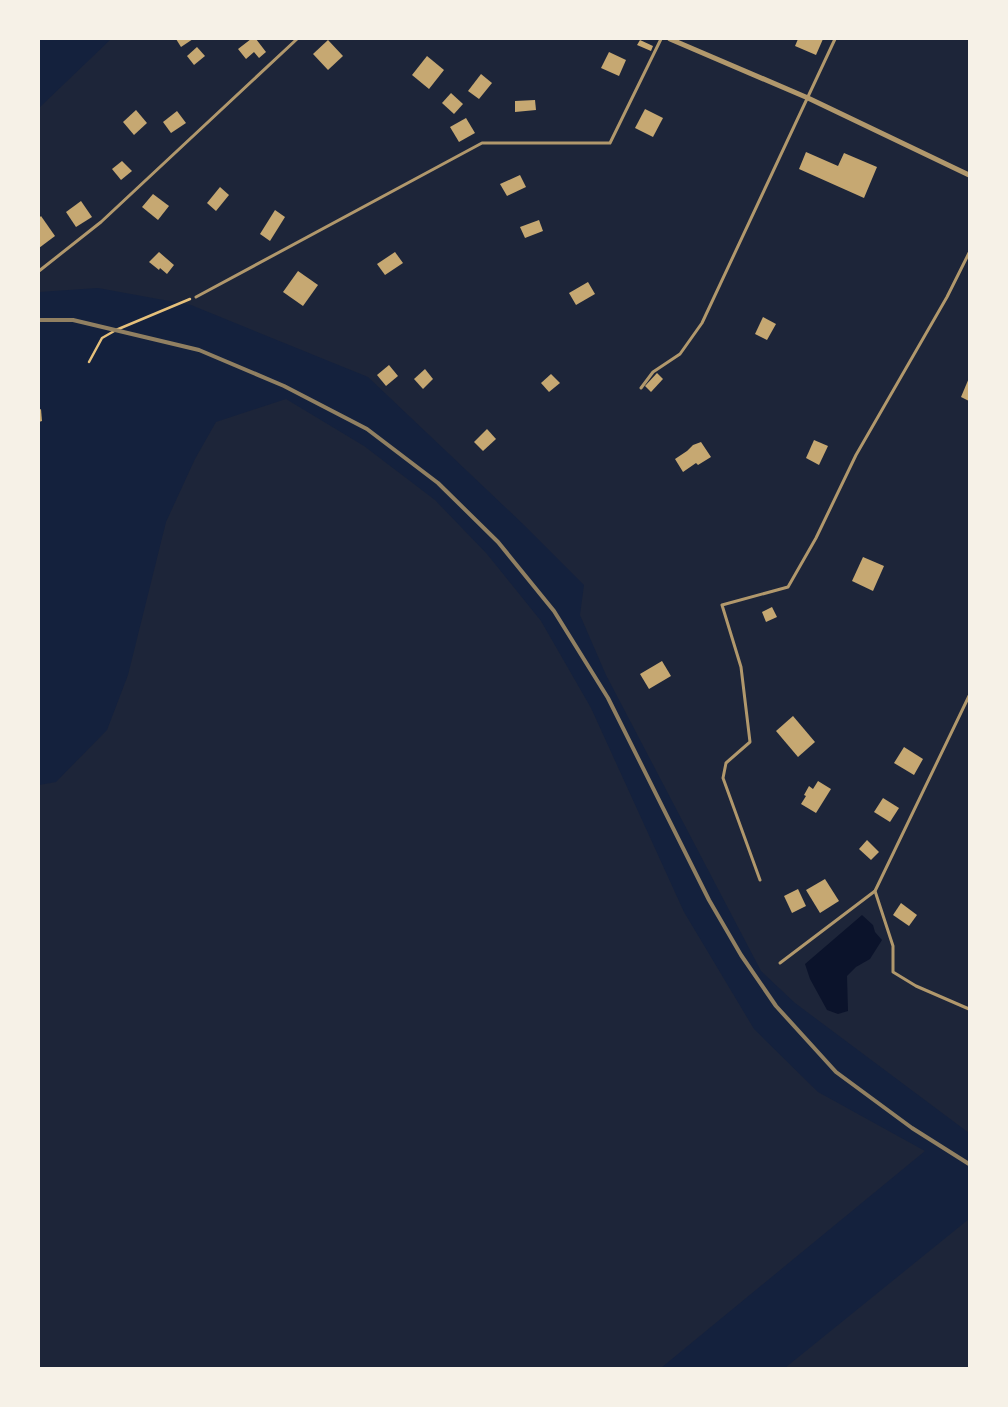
<svg xmlns="http://www.w3.org/2000/svg" width="1008" height="1407" font-family="Raleway,sans-serif">
	<style>
		.green { fill: #1d2539 }
		.water { fill: #0b132b }
		.building { fill: #c6a872 }
		.lines { fill: none; stroke-linecap: round; stroke-linejoin: round }
		.path { stroke: #e5c07b; stroke-width: 2.5 }
		.service { stroke: #b1986c; stroke-width: 3 }
		.minor { stroke: #b1986c; stroke-width: 5 }
		.rail { stroke: #918062; stroke-width: 4 }
	</style>
	<rect width="100%" height="100%" fill="#14213d"/>
	<!-- green -->
	<g class="green">
		<polygon points="111,39 969,39 969,1133 795,1003 761,971 606,675 580,615 584,585 525,526 368,377 191,305 98,288 39,292 39,108"/>
		<polygon points="286,399 364,446 435,500 487,554 541,621 591,708 684,912 754,1029 818,1092 925,1151 661,1368 39,1368 39,785 56,782 107,730 128,675 166,522 195,459 216,422"/>
		<polygon points="969,1219 969,1368 785,1368"/>
	</g>
	<!-- water -->
	<polygon class="water" points="862,915 873,925 875,932 882,940 870,959 856,967 847,976 848,1011 838,1014 827,1010 810,979 805,964"/>
	<!-- building -->
	<g class="building">
		<polygon points="176,39 193,39 181,47"/>
		<polygon points="251,39 256,39 266,52 259,58 254,52 246,59 238,49"/>
		<polygon points="798,39 823,39 816,55 795,46"/>
		<polygon points="328,40 343,56 328,70 313,54"/>
		<polygon points="640,40 653,46 651,51 637,45"/>
		<polygon points="197,47 205,56 194,65 187,56"/>
		<polygon points="609,52 626,60 619,76 601,68"/>
		<polygon points="427,56 444,70 429,89 412,75"/>
		<polygon points="481,74 492,83 479,99 468,91"/>
		<polygon points="451,93 463,104 454,114 442,103"/>
		<polygon points="535,100 536,110 515,112 515,101"/>
		<polygon points="645,109 663,118 653,137 635,128"/>
		<polygon points="136,110 147,123 134,135 123,122"/>
		<polygon points="177,111 186,123 171,133 163,122"/>
		<polygon points="466,118 475,133 459,142 450,127"/>
		<polygon points="806,152 838,166 844,153 877,167 864,198 799,169"/>
		<polygon points="122,161 132,171 121,180 112,169"/>
		<polygon points="520,175 526,187 507,196 500,184"/>
		<polygon points="220,187 229,195 216,211 207,203"/>
		<polygon points="153,194 169,206 158,220 142,207"/>
		<polygon points="81,201 92,217 76,227 66,212"/>
		<polygon points="275,210 285,217 270,241 260,234"/>
		<polygon points="41,216 55,236 39,248 39,218"/>
		<polygon points="539,220 543,231 525,238 520,227"/>
		<polygon points="159,252 174,265 167,274 160,268 159,270 149,262"/>
		<polygon points="395,252 403,263 385,275 377,264"/>
		<polygon points="298,271 318,285 303,306 283,292"/>
		<polygon points="588,282 595,294 576,305 569,293"/>
		<polygon points="763,317 776,324 767,340 755,334"/>
		<polygon points="389,365 398,376 386,386 377,375"/>
		<polygon points="425,369 433,379 423,389 414,379"/>
		<polygon points="657,373 663,379 651,392 645,386"/>
		<polygon points="551,374 560,383 549,392 541,383"/>
		<polygon points="969,378 969,401 961,397"/>
		<polygon points="41,409 42,421 39,422 39,410"/>
		<polygon points="487,429 496,439 483,451 474,442"/>
		<polygon points="814,440 828,446 819,465 806,458"/>
		<polygon points="701,442 711,457 698,465 696,463 683,472 675,459 687,451 693,445"/>
		<polygon points="863,557 884,566 873,591 852,581"/>
		<polygon points="772,607 777,617 766,622 762,612"/>
		<polygon points="662,661 671,676 649,689 640,674"/>
		<polygon points="793,716 815,742 798,757 776,731"/>
		<polygon points="904,747 923,759 914,775 894,763"/>
		<polygon points="818,781 831,789 816,813 801,804 806,796 804,795 809,786 813,789"/>
		<polygon points="883,798 899,808 890,822 874,812"/>
		<polygon points="867,840 879,852 871,860 859,849"/>
		<polygon points="825,879 839,901 820,913 806,890"/>
		<polygon points="798,889 806,906 792,913 784,896"/>
		<polygon points="901,903 917,915 909,926 893,915"/>
	</g>
	<g class="lines">
		<!-- path -->
		<polyline class="path" points="89,362 102,338 116,330 190,299"/>
		<!-- service -->
		<g class="service">
			<polyline points="39,271 101,222 297,39"/>
			<polyline points="196,297 482,143 610,143 661,39"/>
			<polyline points="641,388 653,372 680,354 702,323 835,39"/>
			<polyline points="969,696 875,891 893,946 893,972 916,986 969,1009"/>
			<polyline points="760,880 723,778 726,763 750,742 741,667 722,605 788,587 816,538 856,455 947,297 969,253"/>
			<polyline points="780,963 875,891"/>
		</g>
		<!-- minor -->
		<polyline class="minor" points="670,39 808,98 969,175"/>
		<!-- rail -->
		<polyline class="rail" points="39,320 73,320 199,350 284,386 367,429 438,483 498,542 554,611 608,698 709,900 741,955 776,1006 836,1072 912,1128 969,1164"/>
	</g>
	<!-- border -->
	<rect width="1008" height="1407" fill="none" stroke="#f6f1e7" stroke-width="80"/>
</svg>
